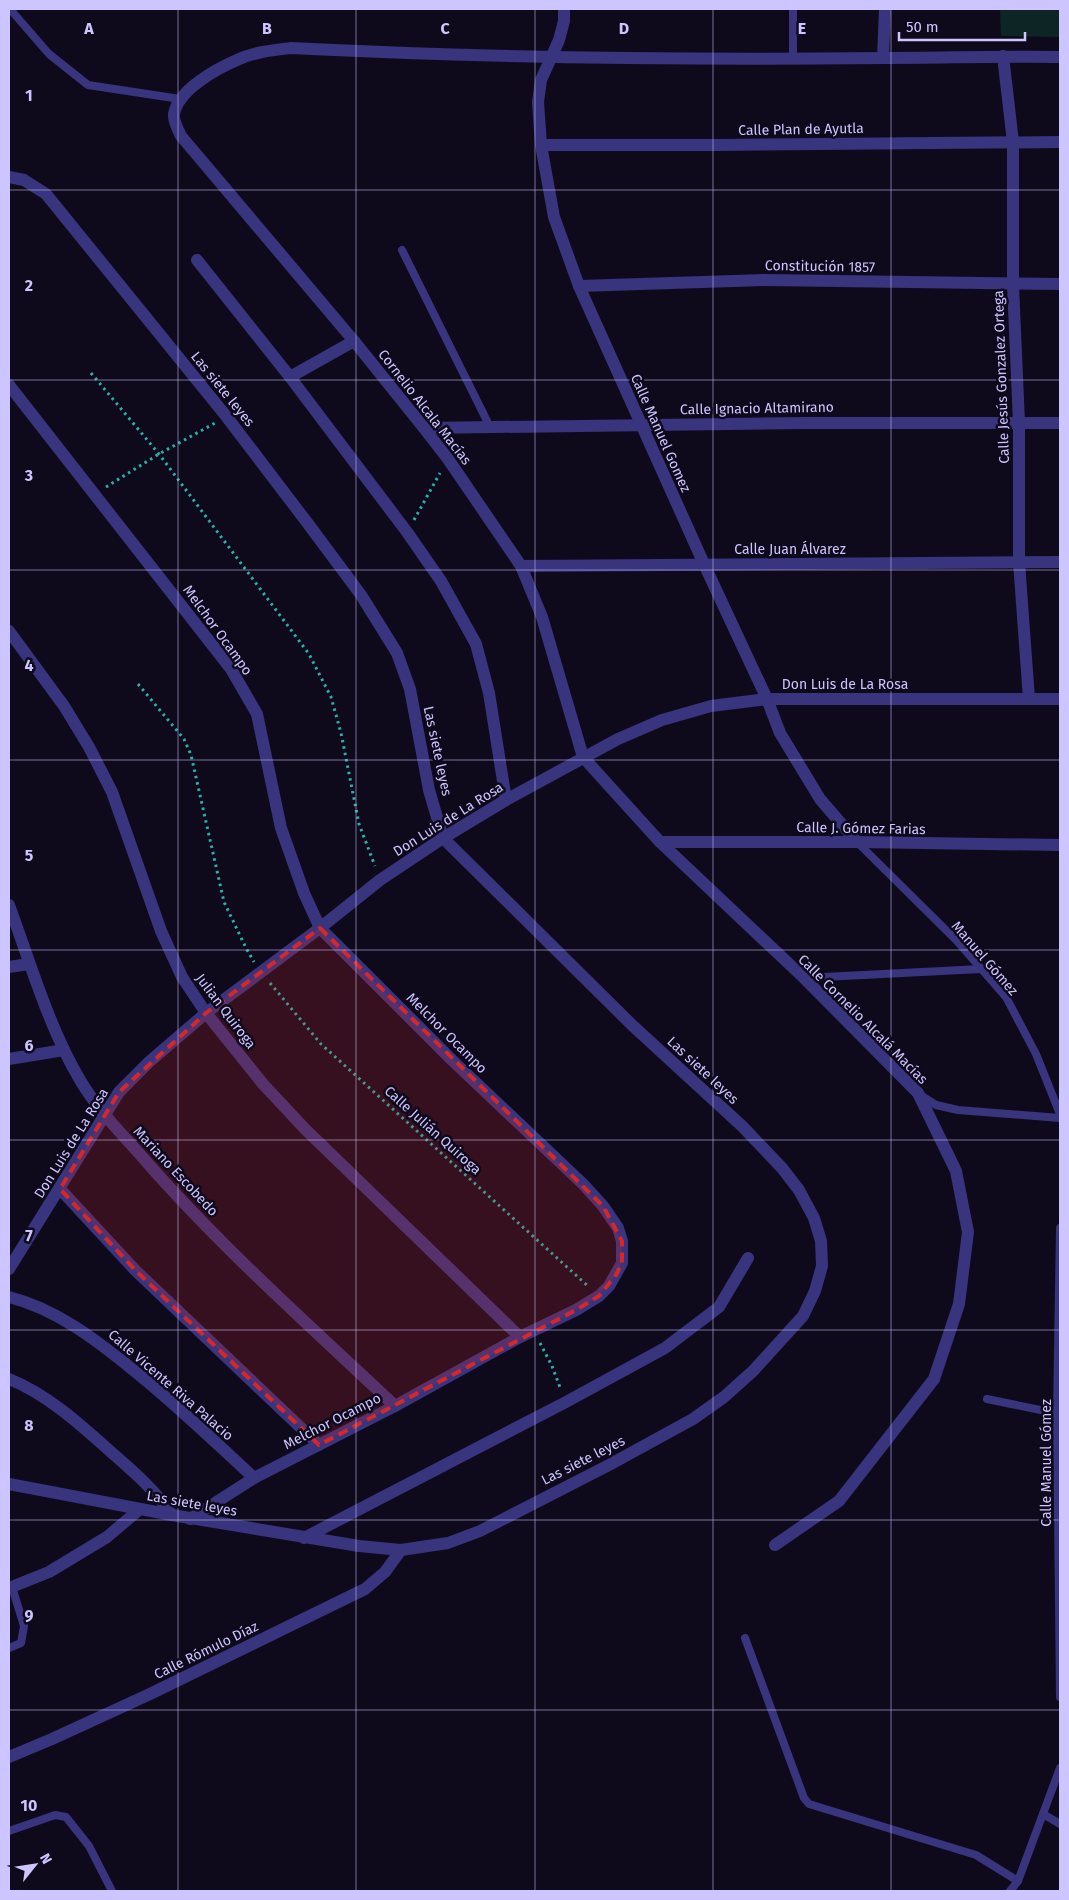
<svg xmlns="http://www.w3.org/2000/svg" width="1069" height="1900" font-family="'Fira Sans',sans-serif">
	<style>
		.green { fill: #0d2625 }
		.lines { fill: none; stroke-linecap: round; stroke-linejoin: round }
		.path { stroke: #29b0a9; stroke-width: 3; stroke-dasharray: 2.5 4; stroke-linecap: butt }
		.service { stroke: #38347d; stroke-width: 8 }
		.minor { stroke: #38347d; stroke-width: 12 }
		.tertiary { stroke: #38347d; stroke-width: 12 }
		.marked { fill: #d62828; fill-opacity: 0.2; stroke: #d62828; stroke-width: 4; stroke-dasharray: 10 6; stroke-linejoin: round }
		.grid { fill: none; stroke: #cdc5ff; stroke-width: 1; stroke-opacity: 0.55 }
		.labels { text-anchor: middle; stroke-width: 5; stroke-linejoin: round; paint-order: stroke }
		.street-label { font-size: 14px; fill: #cdc5ff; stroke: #0e0a1c }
		.grid-label { font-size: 16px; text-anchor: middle; font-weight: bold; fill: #cdc5ff; stroke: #0e0a1c; stroke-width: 5; stroke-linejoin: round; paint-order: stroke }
	</style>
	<rect width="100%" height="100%" fill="#0e0a1c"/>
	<!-- green -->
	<polygon class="green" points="1000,9 1060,9 1060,37 1001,36"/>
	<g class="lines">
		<!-- path -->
		<g class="path">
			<polyline points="91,373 159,454 309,654 331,697 341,733 359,824 375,866"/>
			<polyline points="106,487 159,454 215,423"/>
			<polyline points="414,520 440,473"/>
			<polyline points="138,684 184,739 191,755 224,902 246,948 254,962"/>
			<polyline points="270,983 321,1044 589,1287"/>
			<polyline points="540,1343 552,1366 561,1390"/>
		</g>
		<!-- service -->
		<g class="service">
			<polyline points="10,9 49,54 88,85 180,99"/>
			<polyline points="793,58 793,9"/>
			<polyline points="402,250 490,427"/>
			<polyline points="857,842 958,942 1006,997 1036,1054 1060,1114"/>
			<polyline points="804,978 981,969"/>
			<polyline points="920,1095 936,1105 958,1110 1060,1118"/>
			<polyline points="1060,1228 1057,1414 1060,1697"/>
			<polyline points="987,1399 1060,1414"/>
			<polyline points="745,1638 804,1798 809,1804 976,1855 1018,1881"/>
			<polyline points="9,1648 21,1643 24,1626 12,1587"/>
			<polyline points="1043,1814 1060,1824"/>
			<polyline points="9,1831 55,1815 66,1817 89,1846 112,1891"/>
			<polyline points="1010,1891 1018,1881 1060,1768"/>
		</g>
		<!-- minor -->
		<g class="minor">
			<polyline points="1003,56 1013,142 1013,285 1019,423 1019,562 1029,699"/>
			<polyline points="883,58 885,9"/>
			<polyline points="541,145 718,145 1060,142"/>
			<polyline points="9,177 24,180 46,194 226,416 309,525 361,595 397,653 410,689 429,790 443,838 632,1025 742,1126 782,1168 799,1190 814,1218 821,1241 822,1266 815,1291 803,1316 753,1371 724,1397 693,1419 609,1465 480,1531 448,1543 401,1550 359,1546 172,1515 9,1484"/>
			<polyline points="197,260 290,377 407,532 441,581 476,644 489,693 506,800"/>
			<polyline points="579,286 765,280 1060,284"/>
			<polyline points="290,377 354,341"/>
			<polyline points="9,385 231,669 257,714 281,828 304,893 320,928 452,1060 583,1184 603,1206 618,1228 622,1241 622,1263 609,1286 599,1296 576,1310 520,1337 395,1406 254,1478 190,1519"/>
			<polyline points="424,428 805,423 1060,423"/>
			<polyline points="521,566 1060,562"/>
			<polyline points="9,631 64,706 89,747 112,792 161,931 182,977 206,1013 263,1084 305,1129 520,1337"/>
			<polyline points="767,699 1060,699"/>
			<polyline points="660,842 857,842 1060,845"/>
			<path d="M9,905C30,962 49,1028 80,1080C97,1109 122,1134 144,1159C221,1247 310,1326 395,1406"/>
			<polyline points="9,967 29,964"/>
			<polyline points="9,1059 64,1050"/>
			<polyline points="60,1189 136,1271 319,1445"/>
			<path d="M9,1297C56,1309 95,1339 132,1369C175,1403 214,1441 254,1478"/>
			<path d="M9,1379C47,1394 81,1425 111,1452C134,1472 156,1491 172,1515"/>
			<polyline points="304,1538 566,1402 665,1348 719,1307 748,1258"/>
			<path d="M775,1545L839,1501L934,1379L959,1304L968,1232L956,1171L918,1093L804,978L660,842L583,757L542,617L521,566L448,459L424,428L354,341L181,136C178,130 173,120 174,114C178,90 216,69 237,60C254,52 273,50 291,48C488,58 685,60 882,58C942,58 1001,56 1060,57"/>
			<polyline points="9,1588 49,1572 107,1537 140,1509"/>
			<polyline points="9,1757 52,1739 150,1694 365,1589 385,1572 401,1550"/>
		</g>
		<!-- tertiary -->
		<g class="tertiary">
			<polyline points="564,9 564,21 559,40 541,80 538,102 541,145 554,217 579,286 704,564 767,699 780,733 820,799 857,842"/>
			<polyline points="9,1269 119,1092 149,1062 206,1013 320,928 380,880 443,838 506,800 618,739 662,720 711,706 767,699"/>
		</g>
	</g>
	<!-- marked area -->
	<path class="marked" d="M320,928L603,1206L622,1241V1263L616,1275L599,1296L576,1310L319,1445L136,1271L60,1189L119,1092L206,1013Z"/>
	<!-- grid -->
	<path class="grid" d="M178,9V1891M356,9V1891M535,9V1891M713,9V1891M891,9V1891M9,190H1060M9,380H1060M9,570H1060M9,760H1060M9,950H1060M9,1140H1060M9,1330H1060M9,1520H1060M9,1710H1060"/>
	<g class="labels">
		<!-- street labels -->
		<g class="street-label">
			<text transform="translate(801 129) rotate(-1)" y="5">Calle Plan de Ayutla</text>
			<text transform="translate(820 266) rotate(1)" y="5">Constitución 1857</text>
			<text transform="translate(1001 377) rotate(-92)" y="5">Calle Jesús Gonzalez Ortega</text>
			<text transform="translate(223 389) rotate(51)" y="5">Las siete leyes</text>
			<text transform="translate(425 407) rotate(52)" y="5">Cornelio Alcala Macías</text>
			<text transform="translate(757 408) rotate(-1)" y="5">Calle Ignacio Altamirano</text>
			<text transform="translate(661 433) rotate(66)" y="5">Calle Manuel Gomez</text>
			<text x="790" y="554">Calle Juan Álvarez</text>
			<text transform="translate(218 630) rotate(54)" y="5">Melchor Ocampo</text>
			<text x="845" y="689">Don Luis de La Rosa</text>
			<text transform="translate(438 751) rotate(78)" y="5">Las siete leyes</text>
			<text transform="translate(448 819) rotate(-32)" y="5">Don Luis de La Rosa</text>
			<text transform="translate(861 828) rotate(1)" y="5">Calle J. Gómez Farias</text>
			<text transform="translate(985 958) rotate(49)" y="5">Manuel Gómez</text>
			<text transform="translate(226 1011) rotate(53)" y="5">Julian Quiroga</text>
			<text transform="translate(863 1019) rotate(45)" y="5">Calle Cornelio Alcalá Macías</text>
			<text transform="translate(447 1033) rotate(45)" y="5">Melchor Ocampo</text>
			<text transform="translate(703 1070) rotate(43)" y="5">Las siete leyes</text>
			<text transform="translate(433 1130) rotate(42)" y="5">Calle Julián Quiroga</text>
			<text transform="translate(71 1143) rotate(-58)" y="5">Don Luis de La Rosa</text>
			<text transform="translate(176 1171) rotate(47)" y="5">Mariano Escobedo</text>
			<text transform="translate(171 1385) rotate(41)" y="5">Calle Vicente Riva Palacio</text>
			<text transform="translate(332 1421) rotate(-27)" y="5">Melchor Ocampo</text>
			<text transform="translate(583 1460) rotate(-27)" y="5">Las siete leyes</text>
			<text transform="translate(1046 1463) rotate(-90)" y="5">Calle Manuel Gómez</text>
			<text transform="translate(192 1503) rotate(10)" y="5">Las siete leyes</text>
			<text transform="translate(206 1650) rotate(-26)" y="5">Calle Rómulo Díaz</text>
		</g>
	</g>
	<g class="grid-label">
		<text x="89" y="34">A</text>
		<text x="267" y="34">B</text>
		<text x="445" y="34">C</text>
		<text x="624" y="34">D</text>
		<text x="802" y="34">E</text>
		<text x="29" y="101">1</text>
		<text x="29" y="291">2</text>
		<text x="29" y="481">3</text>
		<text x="29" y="671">4</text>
		<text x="29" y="861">5</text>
		<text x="29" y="1051">6</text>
		<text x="29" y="1241">7</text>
		<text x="29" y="1431">8</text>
		<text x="29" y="1621">9</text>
		<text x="29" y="1811">10</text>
	</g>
	<!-- border -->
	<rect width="1069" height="1900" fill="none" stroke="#cdc5ff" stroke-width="20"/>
	<!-- north arrow -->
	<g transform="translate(35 1865) rotate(60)" stroke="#0e0a1c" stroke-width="4" paint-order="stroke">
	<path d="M0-4L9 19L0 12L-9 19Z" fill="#cdc5ff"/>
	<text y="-8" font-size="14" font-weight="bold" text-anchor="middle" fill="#cdc5ff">N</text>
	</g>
	<!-- scale -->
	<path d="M899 32v8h126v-8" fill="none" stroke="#cdc5ff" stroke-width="2.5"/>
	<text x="906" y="32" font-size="15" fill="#cdc5ff" stroke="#0e0a1c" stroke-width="4" paint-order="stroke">50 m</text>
</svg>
